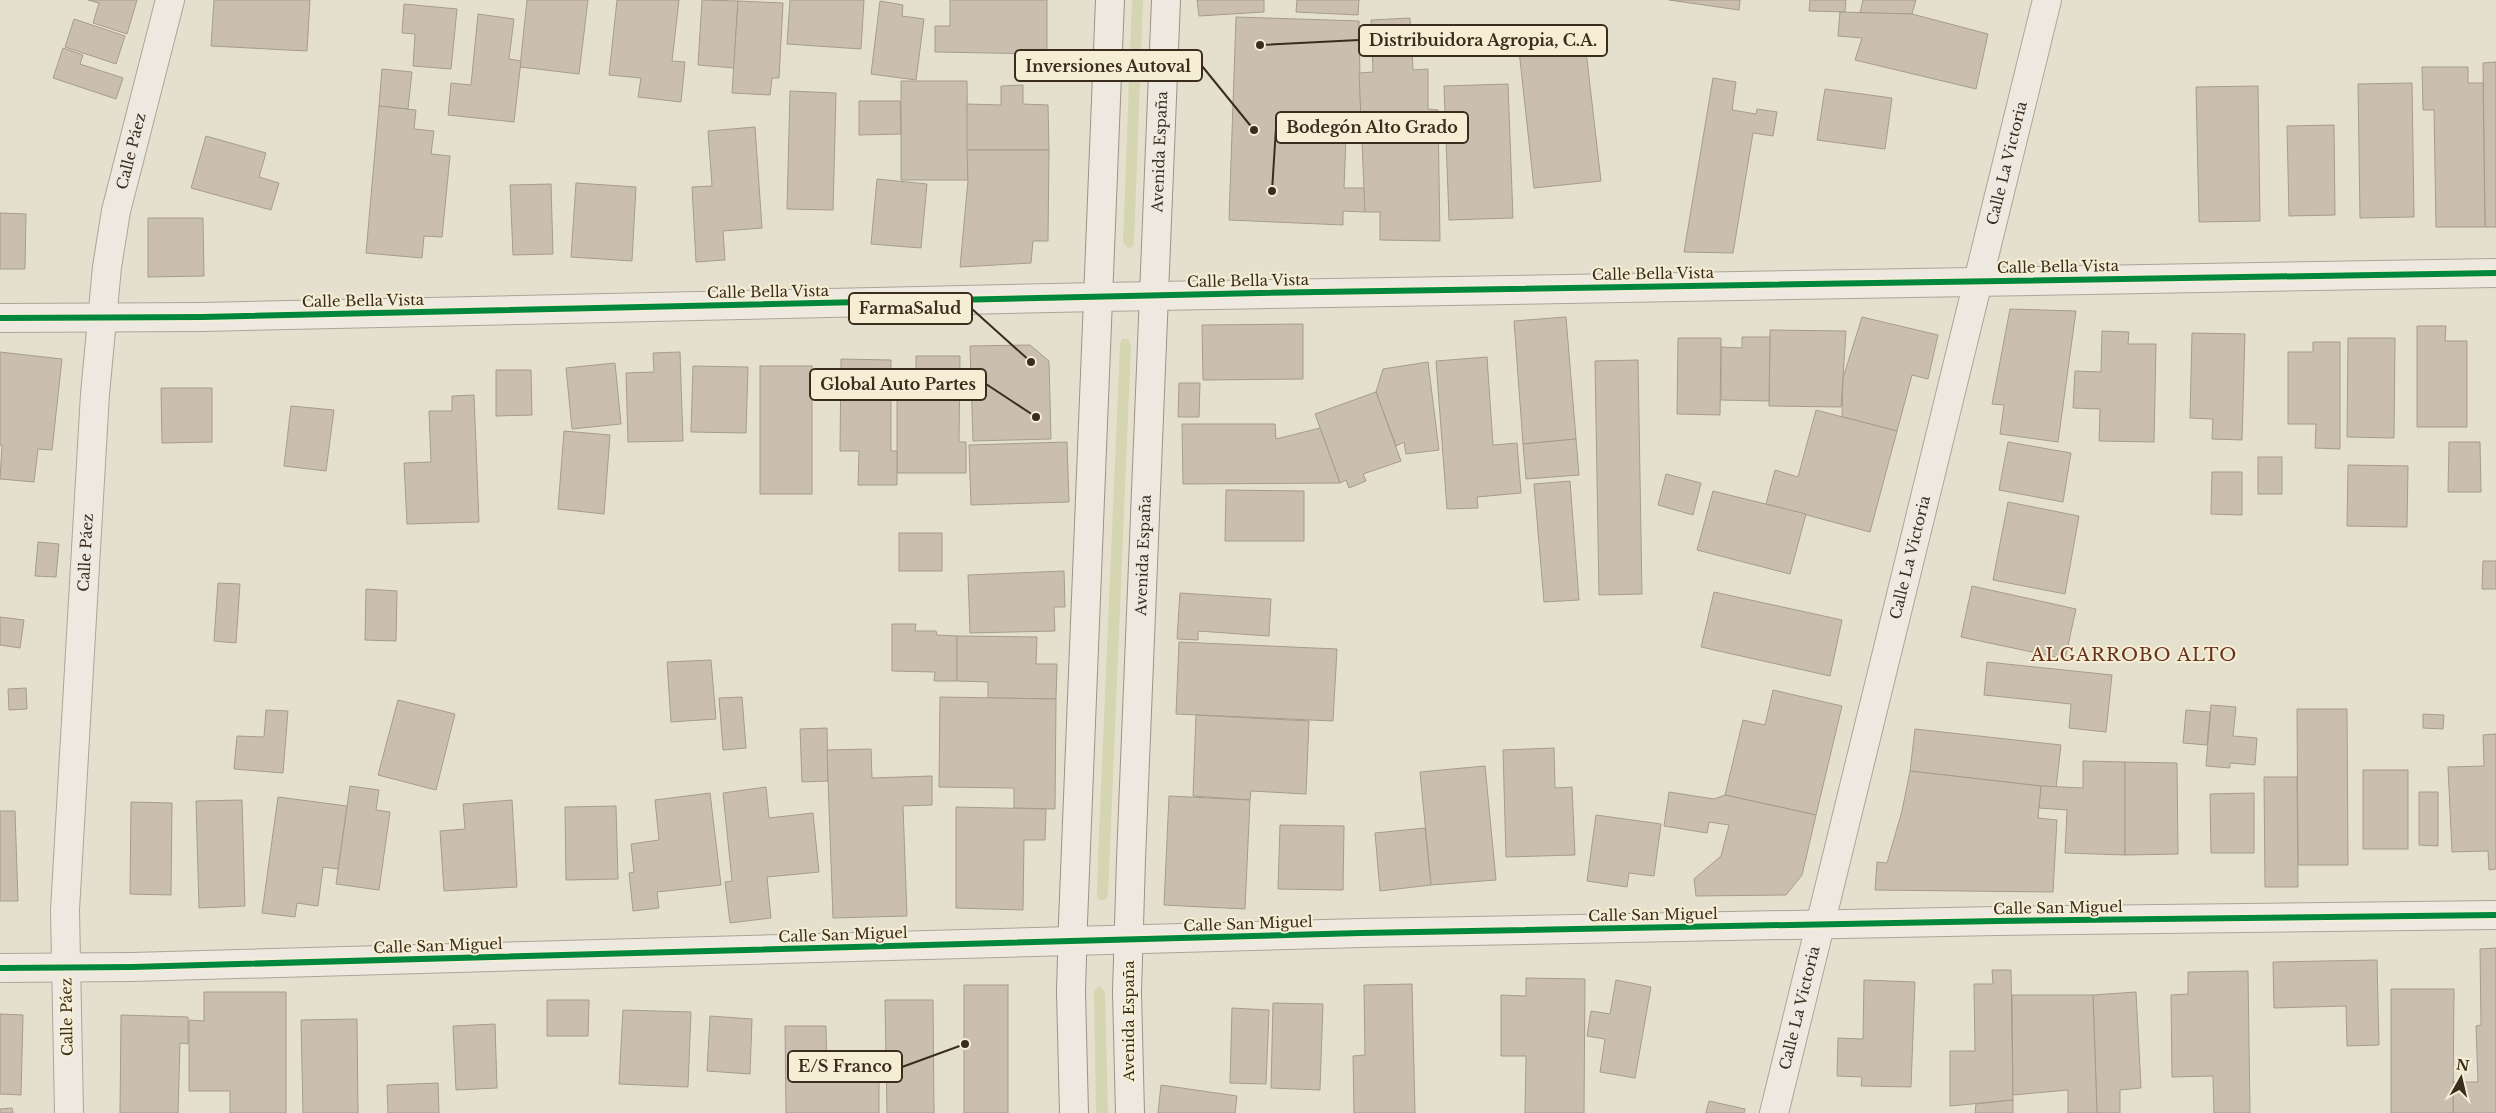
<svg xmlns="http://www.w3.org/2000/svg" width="2496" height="1113" font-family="'Libre Baskerville',serif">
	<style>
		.green { fill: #d3d6b0 }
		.building { fill: #cabeaf; stroke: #a69c8d }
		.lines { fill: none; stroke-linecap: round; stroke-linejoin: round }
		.minor-casing { stroke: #aaa597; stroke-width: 30 }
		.tertiary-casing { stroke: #aaa597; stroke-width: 30 }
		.secondary-casing { stroke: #9a9486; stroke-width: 30 }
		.minor { stroke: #ede9e0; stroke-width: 28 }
		.tertiary { stroke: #ede9e0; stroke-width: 28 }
		.secondary { stroke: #ede9e0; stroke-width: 28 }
		.cycleway-casing { stroke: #f6eed4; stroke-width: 9 }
		.cycleway { stroke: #00873e; stroke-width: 6 }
		.labels { text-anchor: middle; stroke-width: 4; stroke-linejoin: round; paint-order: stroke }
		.street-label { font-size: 15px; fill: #3a2d1e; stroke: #f6eed4 }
		.quarter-label { font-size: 18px; letter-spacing: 1px; fill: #67311d; stroke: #f6eed4 }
		.leader { fill: none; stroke: #3a2d1e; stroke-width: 2 }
		.callout-dot { fill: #3a2d1e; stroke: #f6eed4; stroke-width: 2 }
		.callout { fill: #f6eed4; stroke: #3a2d1e; stroke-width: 2 }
		.callout-label { font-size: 16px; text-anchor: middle; font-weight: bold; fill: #3a2d1e }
	</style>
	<rect width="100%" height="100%" fill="#e5e0ce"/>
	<!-- green -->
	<g class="green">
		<polygon points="1132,0 1143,0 1134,243 1133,247 1128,248 1123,242"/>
		<polygon points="1122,339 1128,339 1131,345 1108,896 1105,900 1099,900 1097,896 1098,857 1120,344"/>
		<polygon points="1099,986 1105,992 1108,1113 1096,1113 1094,992"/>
	</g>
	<!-- building -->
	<g class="building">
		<polygon points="88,0 137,0 127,34 93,23 99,3"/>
		<polygon points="214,0 310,0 307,51 211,46"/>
		<polygon points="527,0 588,0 579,74 520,67"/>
		<polygon points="617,0 679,0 672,61 685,62 681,102 638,97 641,78 609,75"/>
		<polygon points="702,0 738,1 734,68 698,65"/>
		<polygon points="790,0 864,0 861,49 787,44"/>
		<polygon points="950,0 1047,0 1047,54 935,52 935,26 950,26"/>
		<polygon points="1197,0 1264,0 1264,12 1199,16"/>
		<polygon points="1297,0 1359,0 1358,15 1296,12"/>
		<polygon points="1669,0 1740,0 1739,10"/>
		<polygon points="1810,0 1846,0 1845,12 1809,11"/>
		<polygon points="1863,0 1916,0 1912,14 1860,13"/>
		<polygon points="738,1 783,3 779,78 772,78 770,95 732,93"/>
		<polygon points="880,1 903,5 902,16 924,19 916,80 871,74"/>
		<polygon points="404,4 457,9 451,69 413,66 415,34 402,33"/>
		<polygon points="1840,12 1912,14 1988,34 1976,89 1855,60 1862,38 1838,36"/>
		<polygon points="478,14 514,19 509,59 521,61 514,122 448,115 451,83 471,85"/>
		<polygon points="1236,17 1359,21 1361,139 1346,138 1344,188 1366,188 1365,212 1343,211 1343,225 1229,220"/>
		<polygon points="1410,18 1413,70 1428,69 1428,109 1438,110 1440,241 1380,240 1380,212 1365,212 1359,73 1373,72 1371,20"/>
		<polygon points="74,19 125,36 116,64 65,47"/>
		<polygon points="1583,25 1601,181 1534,188 1517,32"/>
		<polygon points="63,48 83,55 80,64 123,78 116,99 53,78"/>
		<polygon points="2496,62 2496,227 2485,227 2483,63"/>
		<polygon points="2422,67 2468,67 2468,83 2483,83 2485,227 2436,227 2434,110 2423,110"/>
		<polygon points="382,69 412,72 408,109 379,106"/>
		<polygon points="1713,78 1736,82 1732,110 1756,114 1757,109 1777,112 1773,136 1753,133 1733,253 1684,252"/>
		<polygon points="901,81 967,81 968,180 901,180"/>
		<polygon points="2412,83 2414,217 2360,218 2358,84"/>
		<polygon points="1508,84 1513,218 1449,220 1444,86"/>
		<polygon points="1023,85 1023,104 1048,105 1049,150 967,150 967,104 1001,105 1001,86"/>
		<polygon points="2258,86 2260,221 2199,222 2196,87"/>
		<polygon points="1825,89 1892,98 1885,149 1817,140"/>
		<polygon points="790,91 836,93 833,210 787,209"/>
		<polygon points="859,101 900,101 901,134 859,135"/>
		<polygon points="379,106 416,110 414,129 434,131 431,154 450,156 442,237 424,236 422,258 366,253"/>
		<polygon points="2334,125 2335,215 2289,216 2287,126"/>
		<polygon points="755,127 762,228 723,231 725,260 696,262 692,187 712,186 708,131"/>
		<polygon points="206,136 266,153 259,177 279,183 271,210 191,188"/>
		<polygon points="967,150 1049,150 1048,241 1033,241 1031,263 960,267 968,180"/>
		<polygon points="877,179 927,184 921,248 871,244"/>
		<polygon points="576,183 636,187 632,261 571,257"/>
		<polygon points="551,184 553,254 513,255 510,185"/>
		<polygon points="0,213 26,214 25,269 0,269"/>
		<polygon points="148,218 203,218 204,276 148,277"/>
		<polygon points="2010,309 2076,311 2058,442 2000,434 2004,405 1992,404"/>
		<polygon points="1566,317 1576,439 1523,444 1514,321"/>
		<polygon points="1862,317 1938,335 1928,379 1912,375 1897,431 1842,417 1843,378"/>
		<polygon points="1303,324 1303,379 1203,380 1202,325"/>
		<polygon points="2417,326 2446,326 2445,341 2467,341 2467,427 2417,427"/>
		<polygon points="1770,330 1846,331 1841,407 1769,406"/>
		<polygon points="2102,331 2129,332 2128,344 2156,344 2154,442 2099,441 2100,409 2073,408 2075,371 2101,372"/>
		<polygon points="2192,333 2245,334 2242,440 2212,439 2213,419 2190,418"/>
		<polygon points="1742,337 1770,337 1769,401 1721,400 1721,347 1742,348"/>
		<polygon points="1678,338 1721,338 1720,415 1677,414"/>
		<polygon points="2348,338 2395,338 2394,438 2347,437"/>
		<polygon points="2313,342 2340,342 2340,449 2315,448 2316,424 2288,424 2288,352 2313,352"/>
		<polygon points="1030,345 1049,361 1051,439 973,441 970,346"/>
		<polygon points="0,352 62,359 52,450 38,449 34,482 0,479 2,445 0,445"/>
		<polygon points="680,352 683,441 628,442 626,373 654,372 653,353"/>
		<polygon points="916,356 960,356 959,442 966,442 966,473 897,473 897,374 916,374"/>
		<polygon points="1487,357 1493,445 1517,443 1521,493 1477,497 1478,508 1447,509 1436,361"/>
		<polygon points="841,359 891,360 891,451 897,451 897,485 858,485 859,451 840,451"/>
		<polygon points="1638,360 1642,594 1599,595 1595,361"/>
		<polygon points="1428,362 1439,450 1406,454 1404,442 1396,446 1376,392 1383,369"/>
		<polygon points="615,363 621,424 572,429 566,368"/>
		<polygon points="693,366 748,367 746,433 691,432"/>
		<rect x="760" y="366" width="52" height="128"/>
		<polygon points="496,370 531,370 532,415 496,416"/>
		<polygon points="1179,383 1200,383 1199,417 1178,417"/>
		<polygon points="161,388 212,388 212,442 162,443"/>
		<polygon points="1376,392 1401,461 1363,474 1366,481 1349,488 1346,480 1340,483 1315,414"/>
		<polygon points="474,395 479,522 407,524 404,463 431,462 429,411 452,411 452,396"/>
		<polygon points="291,406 334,410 326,471 284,466"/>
		<polygon points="1816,410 1897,431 1870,532 1766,504 1775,470 1798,477"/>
		<polygon points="1182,424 1275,424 1276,439 1320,428 1340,483 1183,484"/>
		<polygon points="564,431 610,435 604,514 558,509"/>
		<polygon points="1576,439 1579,475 1526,479 1523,444"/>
		<polygon points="1067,442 1069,502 971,505 969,445"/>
		<polygon points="2008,442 2071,453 2063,502 1999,490"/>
		<polygon points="2449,442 2480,442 2481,492 2448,492"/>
		<rect x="2258" y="457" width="24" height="37"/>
		<polygon points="2348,465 2408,466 2407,527 2347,526"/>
		<polygon points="2212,472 2242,472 2242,515 2211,514"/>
		<polygon points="1666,474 1701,483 1693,515 1658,505"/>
		<polygon points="1570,481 1579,600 1544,602 1534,484"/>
		<polygon points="1226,490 1304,491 1304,541 1225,541"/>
		<polygon points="1713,491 1806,514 1790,574 1697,550"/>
		<polygon points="2008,502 2079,516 2065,594 1993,580"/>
		<rect x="899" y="533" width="43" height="38"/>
		<polygon points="38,542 59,544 56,577 35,576"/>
		<polygon points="2483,561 2496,561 2496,589 2482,589"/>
		<polygon points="1064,571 1065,607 1054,607 1055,631 970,633 968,575"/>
		<polygon points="218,583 240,584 236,643 214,641"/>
		<polygon points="1972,586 2076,609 2065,659 1961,637"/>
		<polygon points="366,589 397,591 396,641 365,640"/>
		<polygon points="1714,592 1842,620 1830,676 1701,647"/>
		<polygon points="1180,593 1271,599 1269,636 1198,631 1198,640 1177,639"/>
		<polygon points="0,617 24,620 20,648 0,645"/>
		<polygon points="892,624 916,624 915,631 936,631 937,635 957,636 957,681 934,681 935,672 892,671"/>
		<polygon points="957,636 1037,637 1036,664 1057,664 1056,699 988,698 988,682 957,681"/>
		<polygon points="1179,642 1337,649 1333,721 1176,714"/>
		<polygon points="711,660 716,719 671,722 667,662"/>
		<polygon points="1987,662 2112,675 2106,732 2069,728 2071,704 1984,695"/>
		<polygon points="26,688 27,709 9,710 8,689"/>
		<polygon points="1773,690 1842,706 1816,815 1725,795 1743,720 1765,725"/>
		<polygon points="742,697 746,748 723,750 719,698"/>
		<polygon points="940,697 1056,699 1055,809 1014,808 1014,788 939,787"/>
		<polygon points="398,700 455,714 436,790 378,775"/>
		<polygon points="2211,705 2236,707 2233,736 2257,738 2255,765 2230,763 2230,768 2206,766"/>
		<polygon points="2297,709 2347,709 2348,865 2298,865"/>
		<polygon points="266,710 288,711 283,773 234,769 237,736 264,737"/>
		<polygon points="2186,710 2210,712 2207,745 2183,743"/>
		<polygon points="2423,714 2444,715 2443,729 2423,728"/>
		<polygon points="1196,715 1309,721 1306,794 1251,791 1250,800 1193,796"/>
		<polygon points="827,728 828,781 802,782 800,729"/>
		<polygon points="1915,729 2061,745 2056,788 1910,771"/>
		<polygon points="2496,734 2496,869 2489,870 2488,851 2452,852 2448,767 2484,766 2483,735"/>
		<polygon points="1554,748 1555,788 1572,787 1575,855 1506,857 1503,750"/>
		<polygon points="871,749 872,778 932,776 932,805 903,806 907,916 833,918 827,750"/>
		<polygon points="2083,761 2125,762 2125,855 2065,853 2067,810 2039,808 2041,786 2083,788"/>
		<polygon points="2125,762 2177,763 2178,854 2125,855"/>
		<polygon points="1485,766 1496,880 1431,885 1420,772"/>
		<rect x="2363" y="770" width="45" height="79"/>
		<polygon points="1910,771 2041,786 2038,818 2057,820 2053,892 1875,890 1877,862 1887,863 1902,811"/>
		<polygon points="2264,777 2297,777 2298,887 2265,887"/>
		<polygon points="350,786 379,790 376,810 390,812 379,890 336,884"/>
		<polygon points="766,787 769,818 813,813 819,872 767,877 771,918 730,923 725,882 732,881 723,793"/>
		<polygon points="1669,792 1714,799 1725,795 1816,815 1802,875 1786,895 1696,896 1694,879 1721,856 1729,825 1709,822 1707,833 1664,826"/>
		<polygon points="2419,792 2438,792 2438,846 2419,845"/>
		<polygon points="710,793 721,885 657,892 659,908 633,911 629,873 634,872 631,844 659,840 655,800"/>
		<polygon points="2254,793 2254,853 2211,853 2210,794"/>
		<polygon points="1169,796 1250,800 1245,909 1164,905"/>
		<polygon points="278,797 347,806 338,869 323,867 318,906 297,903 295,917 262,913"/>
		<polygon points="242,800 245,906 199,908 196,801"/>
		<polygon points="512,800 517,887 444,891 440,831 465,829 463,804"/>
		<polygon points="131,802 172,803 171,895 130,894"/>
		<polygon points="616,806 618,879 566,880 565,807"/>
		<polygon points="956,807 1046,809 1045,840 1024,840 1023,910 956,908"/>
		<polygon points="0,811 15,811 18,901 0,901"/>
		<polygon points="1596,815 1661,824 1654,876 1629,873 1627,887 1587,881"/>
		<polygon points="1280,825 1344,826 1343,890 1278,889"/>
		<polygon points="1425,828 1431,885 1380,891 1375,833"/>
		<polygon points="2496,948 2496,1113 2453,1113 2453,1082 2478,1082 2476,1026 2481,1025 2480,949"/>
		<polygon points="2377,960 2379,1045 2347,1046 2346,1006 2274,1008 2273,962"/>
		<polygon points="1992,970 2011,970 2013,1100 1950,1106 1950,1051 1975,1051 1974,984 1993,984"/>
		<polygon points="2248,971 2250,1113 2214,1113 2213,1076 2172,1077 2171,995 2188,994 2188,972"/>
		<polygon points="1526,978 1585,979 1584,1113 1525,1113 1526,1056 1501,1056 1501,995 1526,996"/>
		<polygon points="1616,980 1651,987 1635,1078 1600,1072 1605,1039 1587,1036 1591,1011 1610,1014"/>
		<polygon points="1864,980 1915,982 1911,1087 1861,1086 1862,1077 1837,1076 1838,1038 1863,1039"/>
		<polygon points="1412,984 1415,1113 1354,1113 1353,1056 1365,1055 1364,985"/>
		<rect x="964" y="985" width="44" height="128"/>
		<polygon points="2391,989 2454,989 2453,1113 2391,1113"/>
		<polygon points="204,992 286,992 286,1113 230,1113 230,1091 189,1091 189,1020 204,1021"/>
		<polygon points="2136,992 2141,1088 2120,1090 2120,1113 2097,1113 2093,995"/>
		<polygon points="2012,995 2093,995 2097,1113 2068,1113 2068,1090 2013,1095"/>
		<polygon points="547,1000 589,1000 588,1036 547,1036"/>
		<polygon points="885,1000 933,1000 934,1113 887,1113"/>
		<polygon points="1273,1003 1323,1004 1320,1090 1271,1088"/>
		<polygon points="1232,1008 1269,1010 1266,1084 1230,1083"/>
		<polygon points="623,1010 691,1012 688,1087 619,1084"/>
		<polygon points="0,1014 23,1015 21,1095 0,1094"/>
		<polygon points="121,1015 188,1017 188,1044 180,1043 178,1113 120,1113"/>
		<polygon points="710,1016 752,1019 750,1074 707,1071"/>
		<polygon points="357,1019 358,1113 303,1113 301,1020"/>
		<polygon points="495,1024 497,1088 456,1090 453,1026"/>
		<polygon points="785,1026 826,1026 827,1077 879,1076 879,1113 786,1113"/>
		<polygon points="438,1083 439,1113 388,1113 387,1085"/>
		<polygon points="1161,1085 1237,1096 1235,1113 1158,1113"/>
		<polygon points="2013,1100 2013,1113 1975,1113 1976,1104"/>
		<polygon points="1709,1101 1745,1109 1744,1113 1706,1113"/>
		<polygon points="12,1108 13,1113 0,1113 0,1109"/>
	</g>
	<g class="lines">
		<defs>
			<g id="minor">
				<polyline points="0,318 203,317 1099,297"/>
				<polyline points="0,968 132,967 1361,933 1998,921 2496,915"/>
				<path id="s1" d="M69,1113L65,910L95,394L107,267L116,211L170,0"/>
				<path id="s2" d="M1774,1113L2047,0"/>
			</g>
			<polyline id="tertiary" points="1099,297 2496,273"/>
			<g id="secondary">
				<polyline points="1074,1113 1071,992 1073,922 1110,0"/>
				<path id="s3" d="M1130,1113L1127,992L1131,859L1166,0"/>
			</g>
		</defs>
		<!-- minor casing -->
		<use href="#minor" class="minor-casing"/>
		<!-- tertiary casing -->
		<use href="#tertiary" class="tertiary-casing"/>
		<!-- secondary casing -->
		<use href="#secondary" class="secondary-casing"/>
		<!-- minor -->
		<use href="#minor" class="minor"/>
		<!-- tertiary -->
		<use href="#tertiary" class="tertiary"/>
		<!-- secondary -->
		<use href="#secondary" class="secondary"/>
		<defs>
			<g id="cycleway">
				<polyline points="0,318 203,317 1260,293 2496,273"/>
				<polyline points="0,968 132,967 1361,933 1998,921 2496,915"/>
			</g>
		</defs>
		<!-- cycleway casing -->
		<use href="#cycleway" class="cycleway-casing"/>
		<!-- cycleway -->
		<use href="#cycleway" class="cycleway"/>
	</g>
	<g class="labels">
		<!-- street labels -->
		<g class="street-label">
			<text dy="5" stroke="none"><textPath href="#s1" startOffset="966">Calle Páez</textPath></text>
			<text dy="5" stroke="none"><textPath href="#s3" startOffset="962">Avenida España</textPath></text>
			<text dy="5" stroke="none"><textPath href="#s2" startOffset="978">Calle La Victoria</textPath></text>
			<text transform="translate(2058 267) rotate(-1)" y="5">Calle Bella Vista</text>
			<text transform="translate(1653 274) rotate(-1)" y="5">Calle Bella Vista</text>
			<text transform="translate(1248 281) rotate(-1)" y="5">Calle Bella Vista</text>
			<text transform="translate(768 292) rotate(-1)" y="5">Calle Bella Vista</text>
			<text transform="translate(363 301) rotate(-1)" y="5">Calle Bella Vista</text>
			<text dy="5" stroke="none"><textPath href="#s1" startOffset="561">Calle Páez</textPath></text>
			<text dy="5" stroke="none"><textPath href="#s3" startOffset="558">Avenida España</textPath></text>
			<text dy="5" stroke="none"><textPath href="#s2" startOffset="572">Calle La Victoria</textPath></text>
			<text transform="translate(2058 908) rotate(-1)" y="5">Calle San Miguel</text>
			<text transform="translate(1653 915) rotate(-1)" y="5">Calle San Miguel</text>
			<text transform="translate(1248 924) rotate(-2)" y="5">Calle San Miguel</text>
			<text transform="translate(843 935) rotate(-2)" y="5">Calle San Miguel</text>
			<text transform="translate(438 946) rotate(-2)" y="5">Calle San Miguel</text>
			<text dy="5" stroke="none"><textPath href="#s2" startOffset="108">Calle La Victoria</textPath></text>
			<text transform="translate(67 1017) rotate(-91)" y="5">Calle Páez</text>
			<text transform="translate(1129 1021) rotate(-90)" y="5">Avenida España</text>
		</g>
		<!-- quarter labels -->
		<g class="quarter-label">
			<text x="2134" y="661">ALGARROBO ALTO</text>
		</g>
	</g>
	<!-- callouts -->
	<path class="leader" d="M1260 45L1359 40M1254 130L1202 66M1272 191L1276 128M1031 362L972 309M1036 417L986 384M965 1044L902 1067"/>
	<g class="callout-dot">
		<circle cx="1260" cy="45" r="5"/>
		<circle cx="1254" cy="130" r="5"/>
		<circle cx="1272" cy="191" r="5"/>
		<circle cx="1031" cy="362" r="5"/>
		<circle cx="1036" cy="417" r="5"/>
		<circle cx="965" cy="1044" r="5"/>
	</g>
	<g class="callout">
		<rect x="1359" y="25" width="248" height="31" rx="5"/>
		<rect x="1015" y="50" width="187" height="31" rx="5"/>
		<rect x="1276" y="112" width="192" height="31" rx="5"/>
		<rect x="849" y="293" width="123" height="31" rx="5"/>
		<rect x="810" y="369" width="176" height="31" rx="5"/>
		<rect x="788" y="1051" width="114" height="31" rx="5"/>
	</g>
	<g class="callout-label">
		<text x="1483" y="46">Distribuidora Agropia, C.A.</text>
		<text x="1108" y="72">Inversiones Autoval</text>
		<text x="1372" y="133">Bodegón Alto Grado</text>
		<text x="910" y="314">FarmaSalud</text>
		<text x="898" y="390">Global Auto Partes</text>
		<text x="845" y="1072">E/S Franco</text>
	</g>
	<!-- north arrow -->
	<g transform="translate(2461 1078) rotate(8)" stroke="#f6eed4" stroke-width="4" paint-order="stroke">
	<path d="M0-4L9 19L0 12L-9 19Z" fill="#3a2d1e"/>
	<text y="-8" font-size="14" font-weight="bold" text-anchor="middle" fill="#3a2d1e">N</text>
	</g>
</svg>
